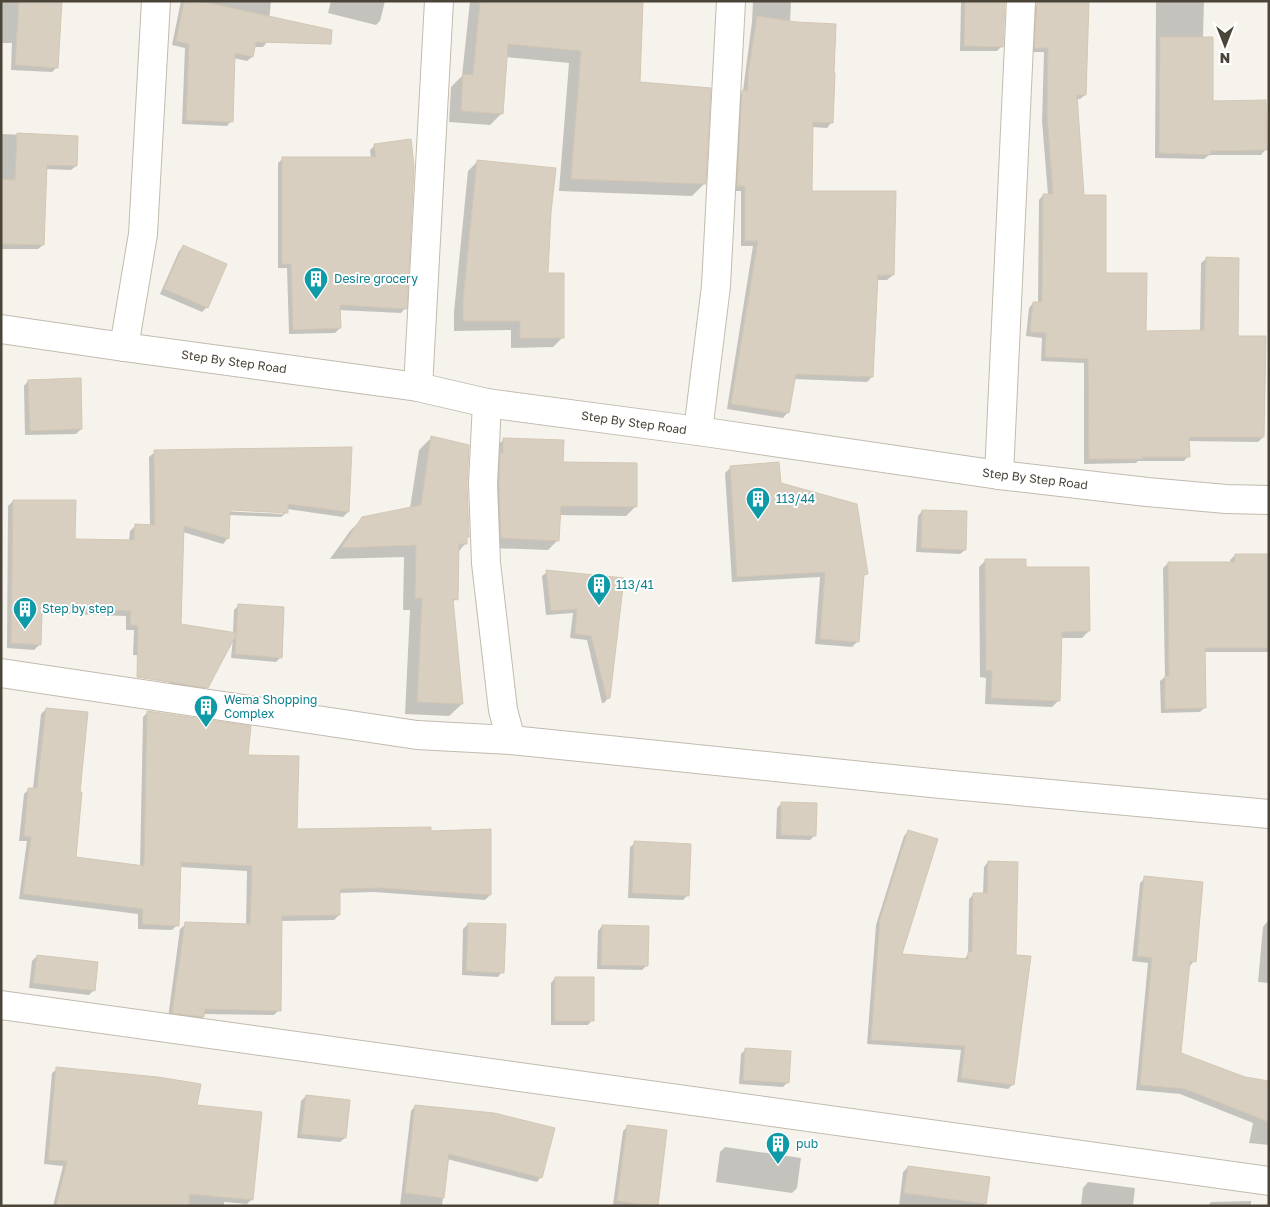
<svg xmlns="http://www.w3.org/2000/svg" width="1270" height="1207" font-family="'Golos Text',sans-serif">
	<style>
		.shadow { fill: #0003; fill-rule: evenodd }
		.building { fill: #d8cfc1; stroke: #d3c7b4 }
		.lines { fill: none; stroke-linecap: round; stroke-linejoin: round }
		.street-casing { stroke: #c2bbae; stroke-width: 30 }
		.street { stroke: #fff; stroke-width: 28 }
		.labels { text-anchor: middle; stroke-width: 4; stroke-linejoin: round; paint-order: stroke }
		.culture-label { font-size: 12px; fill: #0d838f; stroke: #fff; text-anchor: start }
		.street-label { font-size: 12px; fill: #4b4439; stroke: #fff }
	</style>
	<rect width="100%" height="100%" fill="#f6f3ec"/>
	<!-- shadow -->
	<g class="shadow">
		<polygon points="1,1 61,1 57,67 52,72 11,70 12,43 1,43"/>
		<polygon points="181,1 271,1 267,42 263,47 254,47 252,57 247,61 233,58 231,121 227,126 182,124 185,48 172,45"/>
		<polygon points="331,1 385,1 380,21 376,25 328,13"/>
		<polygon points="470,1 642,1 639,83 704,184 692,196 559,191 569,63 506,57 502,113 490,125 449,122 451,87 462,76"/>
		<polygon points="753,1 791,1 790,23 832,122 827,128 812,127 811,193 893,275 887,280 876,280 872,377 867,382 794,379 788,412 783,418 727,409 753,246 741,246 741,191 732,191 737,97 743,91 752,22"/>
		<polygon points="961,1 1004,1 1002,46 997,51 960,51"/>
		<polygon points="1031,1 1035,1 1037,8 1038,1 1204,1 1203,38 1212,102 1265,150 1261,155 1209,155 1204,159 1155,158 1156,2 1088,2 1085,95 1080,99 1076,99 1083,196 1104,275 1145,332 1200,331 1201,263 1206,259 1237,337 1263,437 1258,442 1188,441 1188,456 1184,461 1138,461 1136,463 1084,464 1084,363 1041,361 1042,338 1026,336 1029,308 1033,303 1038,303 1039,200 1043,195 1048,195 1042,121 1044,52 1030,52"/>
		<polygon points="1,134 77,137 76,166 71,170 46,169 43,245 38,249 1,249"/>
		<polygon points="375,145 405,308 401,313 339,310 340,328 335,333 289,334 287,268 278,268 278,163 283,158 371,158 370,150"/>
		<polygon points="478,161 549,212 547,274 563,337 553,347 511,348 511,330 454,331 454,312 468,171"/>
		<polygon points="184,247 207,307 202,312 160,294 179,251"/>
		<polygon points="28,381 81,429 76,434 25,435 24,386"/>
		<polygon points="431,438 466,485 468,537 466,539 466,543 458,552 456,599 452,603 462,704 449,716 405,714 410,610 403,610 404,557 330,559 350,531 363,518 410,508 419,450"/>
		<polygon points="504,439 562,463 636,506 626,516 559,515 558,540 548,550 491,548 494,449"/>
		<path d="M155,452L348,512L343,517L287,509V512L281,517L228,515V538L223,544L183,532L180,625L233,633L234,610L239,605L281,657L276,662L231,658L233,638L207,687L202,693L169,688L170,657L133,655L134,630H126V616L42,613L40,644L34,650L7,648L8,506L13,501L74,540L129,541L130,531L135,526H150L149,457ZM223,509L283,511V514L223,511Z"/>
		<polygon points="731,467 780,484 866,573 862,578 858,641 852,647 815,644 820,577 732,582 725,473"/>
		<polygon points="922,511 965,550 960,554 916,552 918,516"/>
		<polygon points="1235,555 1269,555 1269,652 1204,652 1205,707 1200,712 1161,713 1160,681 1165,677 1163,568 1168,563 1231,563 1230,560"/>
		<polygon points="986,560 1025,568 1089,631 1082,638 1061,638 1059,700 1052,707 985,704 986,678 980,677 979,567"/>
		<polygon points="547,572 622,579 608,698 604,703 602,703 587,640 570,638 573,613 546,615 542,576"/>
		<polygon points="46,709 79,793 75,858 140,867 143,717 148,712 246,756 296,830 429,832 490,895 485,900 374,892 339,893 339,915 334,920 281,921 279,1010 274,1015 203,1014 203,1017 198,1022 168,1018 180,929 186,924 246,925 247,871 180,867 177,925 172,930 138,929 138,914 19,899 27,841 19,841 24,794 29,789 33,789 41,714"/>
		<polygon points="782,803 815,835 810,840 776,839 777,808"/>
		<polygon points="909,831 900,956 964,960 968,954 969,899 974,894 983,894 984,867 988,862 1013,1084 1008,1089 957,1082 961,1050 867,1044 876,925 904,836"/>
		<polygon points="635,843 688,895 683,900 628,898 630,847"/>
		<polygon points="1145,878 1194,961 1189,967 1180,1054 1244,1078 1269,1082 1269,1145 1249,1143 1253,1123 1180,1094 1136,1090 1148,963 1132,961 1140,883"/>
		<polygon points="1267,922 1269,922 1269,983 1258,982 1263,927"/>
		<polygon points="468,924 502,972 498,977 462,975 463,929"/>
		<polygon points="602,926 647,965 642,970 597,969 598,931"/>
		<polygon points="37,956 94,990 89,995 29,988 32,961"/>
		<polygon points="555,978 592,1020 588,1025 551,1025 551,983"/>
		<polygon points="745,1050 788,1082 783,1087 739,1084 741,1054"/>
		<polygon points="57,1069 118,1206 53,1206 63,1166 44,1164 52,1073"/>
		<polygon points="306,1096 345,1138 340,1142 297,1138 301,1101"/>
		<polygon points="196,1106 252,1199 247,1204 224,1202 224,1206 159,1206"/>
		<polygon points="415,1106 541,1177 537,1182 447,1159 442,1206 400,1206 411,1111"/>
		<polygon points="628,1126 656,1206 613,1205 623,1131"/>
		<polygon points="725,1147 801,1158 797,1188 792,1193 716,1182 720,1152"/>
		<polygon points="908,1167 988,1178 984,1206 899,1206 903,1172"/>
		<polygon points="1088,1182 1135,1188 1133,1206 1081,1206 1083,1188"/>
		<polygon points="1251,1201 1251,1206 1208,1206 1211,1202"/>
	</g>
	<!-- building -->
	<g class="building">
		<polygon points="19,1 62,1 58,68 15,65"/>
		<polygon points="184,1 200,1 332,30 331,44 256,42 253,57 235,53 233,122 186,120 189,44 176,41"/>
		<polygon points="480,1 643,1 640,82 711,88 706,184 571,179 581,51 508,44 503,114 461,111 463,74 473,75"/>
		<polygon points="965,1 1005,1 1003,47 964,46"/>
		<polygon points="1037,1 1089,1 1086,95 1077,95 1084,195 1106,195 1106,273 1147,273 1146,331 1204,330 1206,257 1239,258 1238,336 1266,336 1264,437 1189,437 1190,457 1142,457 1142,459 1089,459 1088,359 1045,357 1046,333 1030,332 1033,302 1042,302 1043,194 1053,194 1047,115 1048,48 1034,48"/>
		<polygon points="757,16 796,22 836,24 834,73 835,73 833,123 813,122 812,191 896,191 894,275 878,275 873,377 796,374 789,413 731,404 758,241 745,241 745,186 737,186 742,90 748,91 748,75"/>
		<polygon points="1160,37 1213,37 1213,101 1266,100 1267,150 1210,151 1210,155 1159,153"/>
		<polygon points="17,133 78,136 77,166 47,165 44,245 1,244 1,179 15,180"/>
		<polygon points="411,139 414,166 407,309 340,305 341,328 293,330 291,264 282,264 282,157 376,157 374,144"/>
		<polygon points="477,160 556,168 551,212 548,273 564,273 564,338 520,338 520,321 463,321 463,301"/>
		<polygon points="183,245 227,264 208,308 164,289"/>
		<polygon points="81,378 82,429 30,431 28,380"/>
		<polygon points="431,436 469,445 467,485 469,537 467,537 467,544 459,544 458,600 453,599 463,704 417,702 422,598 415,598 416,545 341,548 362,517 421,505"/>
		<polygon points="503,438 564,440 563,462 637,463 637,507 561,506 559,541 501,538 499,484 500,453 503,453"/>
		<polygon points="352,447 349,512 288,504 288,513 230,510 229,539 184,526 181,624 237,633 208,688 137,677 138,626 130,625 131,611 44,608 44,612 42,612 41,645 11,643 13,500 76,500 75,539 134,540 135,524 155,525 154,450"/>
		<polygon points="779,462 781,483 857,504 868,574 864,575 859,642 820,639 825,572 737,577 730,466"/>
		<polygon points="922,510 967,511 966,550 921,548"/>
		<polygon points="1235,554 1269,554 1269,648 1205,648 1206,708 1165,709 1165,676 1169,676 1168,562 1235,562"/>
		<polygon points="985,559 1026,559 1026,567 1089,567 1090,631 1062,632 1060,701 991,698 992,671 986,670"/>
		<polygon points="546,570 624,578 610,698 607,699 591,636 575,634 577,609 551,611"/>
		<polygon points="238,604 284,607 282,658 235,654"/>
		<polygon points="46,708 88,712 80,792 82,792 76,857 144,866 147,711 251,726 248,755 299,756 297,829 431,827 431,831 491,829 491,895 380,888 340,889 340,915 282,916 281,1011 205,1009 204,1017 172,1013 185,922 250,924 252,866 181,862 179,926 142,924 143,909 23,894 31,837 24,836 28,788 37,788"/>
		<polygon points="781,802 817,803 816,836 781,835"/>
		<polygon points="908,830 938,839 902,954 968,959 968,952 972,952 973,893 987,893 988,861 1018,862 1016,955 1031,956 1014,1085 961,1078 965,1046 871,1040 880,919"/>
		<polygon points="634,841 691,844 689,896 632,893"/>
		<polygon points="1144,876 1203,882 1196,962 1190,961 1181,1053 1245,1077 1269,1081 1269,1122 1185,1089 1140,1085 1152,958 1137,956"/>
		<polygon points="468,923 506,924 504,973 466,971"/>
		<polygon points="602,925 649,926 648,966 601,965"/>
		<polygon points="37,955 98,962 95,991 33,983"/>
		<rect x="555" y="977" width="39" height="44"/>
		<polygon points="745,1048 791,1051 789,1083 743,1080"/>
		<polygon points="56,1067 158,1077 201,1084 197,1105 262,1112 253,1200 189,1194 189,1206 56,1206 67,1161 48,1160"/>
		<polygon points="306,1095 350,1100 346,1138 301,1134"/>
		<polygon points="415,1105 494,1113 555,1128 542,1178 449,1154 444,1198 405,1193"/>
		<polygon points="627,1125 667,1130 658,1206 617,1201"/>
		<polygon points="908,1166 990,1177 986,1204 904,1193"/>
	</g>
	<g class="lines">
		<defs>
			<g id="street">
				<polyline points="1,329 124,347 418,387 487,403 698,431 999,475 1147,492 1226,499 1269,500"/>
				<polyline points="124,347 143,234 156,1"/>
				<polyline points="418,387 439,1"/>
				<polyline points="487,403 483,484 486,563 503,710 511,740"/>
				<polyline points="698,431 716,286 731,1"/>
				<polyline points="999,475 1021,1"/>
				<polyline points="1,673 417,735 511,740 941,784 1269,814"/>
				<polyline points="1,1005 1269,1181"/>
			</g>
		</defs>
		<!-- street casing -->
		<use href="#street" class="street-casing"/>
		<!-- street -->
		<use href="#street" class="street"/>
	</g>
	<!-- icons -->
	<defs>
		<symbol id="building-pin" viewBox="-11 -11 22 30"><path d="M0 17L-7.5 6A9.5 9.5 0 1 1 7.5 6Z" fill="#0f9aa8" stroke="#fff"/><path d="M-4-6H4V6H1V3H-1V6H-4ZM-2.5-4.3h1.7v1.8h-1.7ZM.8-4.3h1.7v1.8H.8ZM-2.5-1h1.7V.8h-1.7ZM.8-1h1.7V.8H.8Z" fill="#fff"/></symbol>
	</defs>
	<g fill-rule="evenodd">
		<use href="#building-pin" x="302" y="265" width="28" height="38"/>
		<use href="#building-pin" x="744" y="485" width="28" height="38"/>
		<use href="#building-pin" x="585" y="571" width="28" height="38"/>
		<use href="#building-pin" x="11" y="595" width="28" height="38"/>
		<use href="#building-pin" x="192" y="693" width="28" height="38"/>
		<use href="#building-pin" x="764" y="1130" width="28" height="38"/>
	</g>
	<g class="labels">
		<!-- culture labels -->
		<g class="culture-label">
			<text x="334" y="283">Desire grocery</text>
			<text x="776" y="503">113/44</text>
			<text x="616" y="589">113/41</text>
			<text x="42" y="613">Step by step</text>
			<text x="224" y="704">Wema Shopping<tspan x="224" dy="14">Complex</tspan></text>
			<text x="796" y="1148">pub</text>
		</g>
		<!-- street labels -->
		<g class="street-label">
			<text transform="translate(234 362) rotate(8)" y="4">Step By Step Road</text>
			<text transform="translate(634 423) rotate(8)" y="4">Step By Step Road</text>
			<text transform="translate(1035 479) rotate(7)" y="4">Step By Step Road</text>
		</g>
	</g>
	<!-- border -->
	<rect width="1270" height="1207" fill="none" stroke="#4b4439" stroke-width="5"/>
	<!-- north arrow -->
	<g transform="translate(1225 45) rotate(180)" stroke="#ffffff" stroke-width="4" paint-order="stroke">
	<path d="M0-4L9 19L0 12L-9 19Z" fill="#4b4439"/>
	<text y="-8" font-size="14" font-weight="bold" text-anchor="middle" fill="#4b4439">N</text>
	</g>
</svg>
